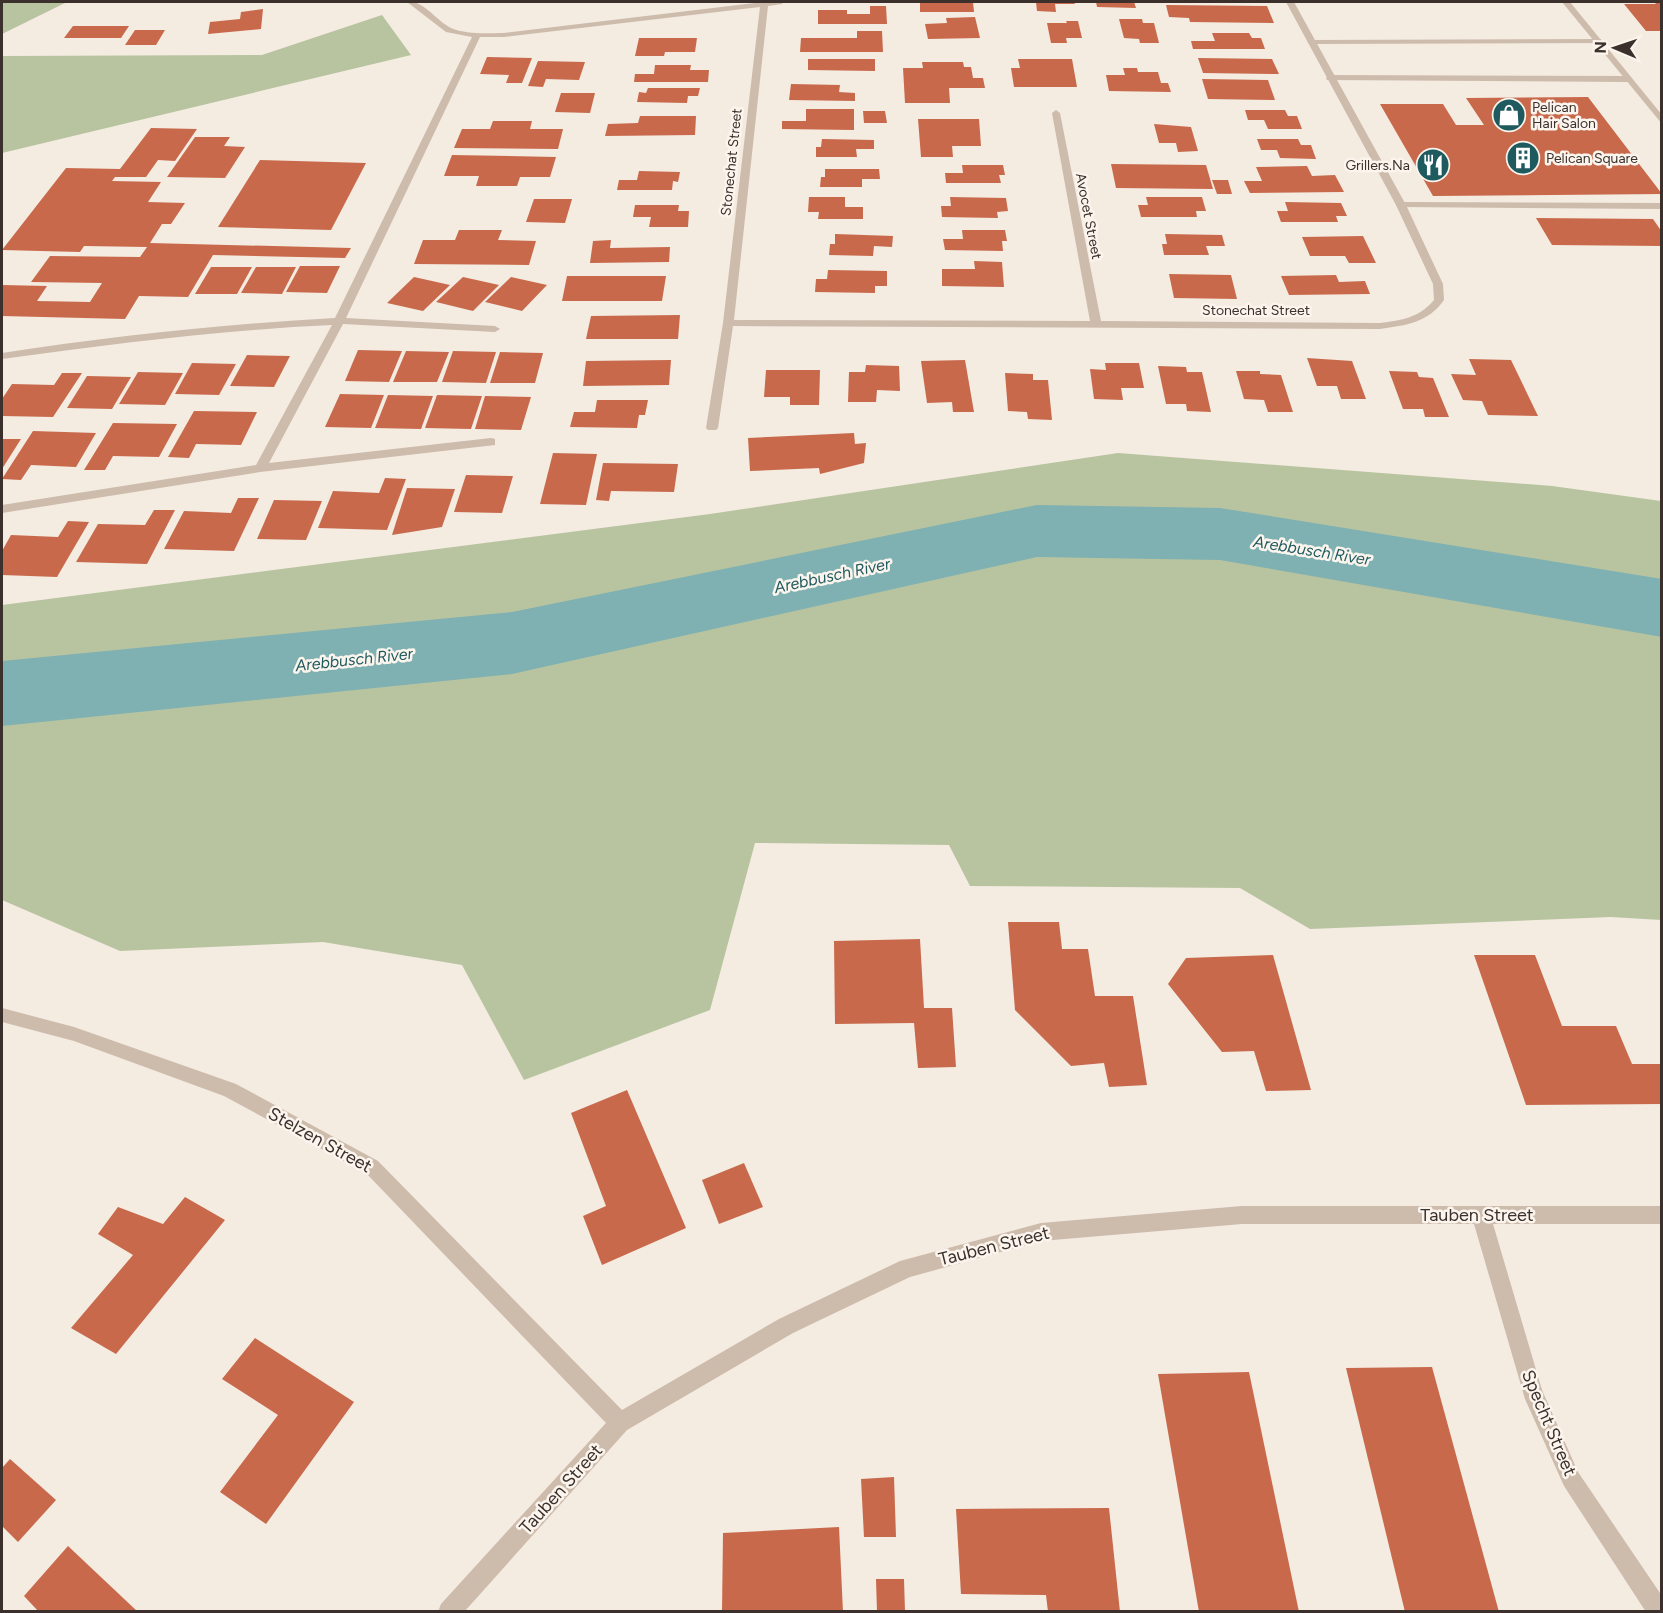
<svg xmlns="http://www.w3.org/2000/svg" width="1663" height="1613" font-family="Figtree,sans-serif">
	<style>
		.green { fill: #b8c4a0 }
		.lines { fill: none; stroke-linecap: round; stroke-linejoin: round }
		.river { fill: #7fb0b2; fill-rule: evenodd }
		.building { fill: #c8694b }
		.service { fill: #cdbbac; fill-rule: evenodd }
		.minor { fill: #cdbbac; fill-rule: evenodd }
		.tertiary { fill: #cdbbac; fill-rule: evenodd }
		.labels { text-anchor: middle; stroke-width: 5; stroke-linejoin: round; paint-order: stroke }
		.far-poi-label { font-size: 14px; fill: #3b302b; stroke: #fbf5ee; text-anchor: start }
		.far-street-label { font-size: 14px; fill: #3b302b; stroke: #fbf5ee }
		.water-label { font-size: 16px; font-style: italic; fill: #1f5a5e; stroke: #fbf5ee }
		.near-street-label { font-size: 18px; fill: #3b302b; stroke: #fbf5ee }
	</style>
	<rect width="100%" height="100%" fill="#f4ebe1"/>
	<!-- green -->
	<g class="green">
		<polygon points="2,2 67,2 2,34"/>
		<polygon points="382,15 411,55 2,153 2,56 262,55"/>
		<polygon points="1118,453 1552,486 1661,501 1661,920 1611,917 1310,929 1240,888 970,886 949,845 755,843 710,1010 524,1080 462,965 323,942 120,951 2,900 2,605 710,514"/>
	</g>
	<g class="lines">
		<!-- river -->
		<polygon class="river" points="1037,505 1220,508 1662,579 1662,637 1220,560 1037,557 512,674 2,726 2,661 512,612"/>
	</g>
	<!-- building -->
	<g class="building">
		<polygon points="920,2 973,2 974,12 920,12"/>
		<polygon points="1036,2 1074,2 1075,4 1055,4 1056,12 1037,11"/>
		<polygon points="1096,2 1134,2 1136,8 1097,7"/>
		<polygon points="1654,2 1662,2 1662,31 1646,31 1624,4 1656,4"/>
		<polygon points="1166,5 1267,6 1274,23 1190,22 1189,18 1169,17"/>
		<polygon points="870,6 886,6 887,24 818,24 818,10 847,10 847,14 870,14"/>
		<polygon points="263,9 261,29 208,34 210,22 240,19 241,12"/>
		<polygon points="975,17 980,38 928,39 925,24 947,23 946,18"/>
		<polygon points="1119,19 1142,19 1143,23 1154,23 1159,43 1140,43 1139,39 1124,38"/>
		<polygon points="1066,21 1078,21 1082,38 1066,38 1067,43 1051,43 1047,23 1067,23"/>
		<polygon points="73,26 129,26 121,38 64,38"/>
		<polygon points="135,30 165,30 156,45 125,45"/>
		<polygon points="857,31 882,31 883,52 800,52 801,38 857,38"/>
		<polygon points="1212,33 1249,33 1252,38 1261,38 1265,49 1193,49 1191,41 1215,41"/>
		<polygon points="639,38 697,38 695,52 665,52 664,56 635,56"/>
		<polygon points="487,57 532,58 522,83 506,83 509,75 480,74"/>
		<polygon points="1198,58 1272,59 1279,74 1203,73"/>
		<polygon points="808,59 875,59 875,71 808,70"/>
		<polygon points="1018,59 1072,59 1077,87 1014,87 1011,68 1020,68"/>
		<polygon points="538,61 585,62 579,80 546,79 543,87 528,86"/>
		<polygon points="922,62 963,62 964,67 971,67 973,78 983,78 985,88 949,88 950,103 905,103 903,68 923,68"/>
		<polygon points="655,65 691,65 690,70 709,70 708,82 634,82 635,74 654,74"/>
		<polygon points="1123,68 1137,68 1138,72 1158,72 1161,83 1168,83 1171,92 1109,91 1106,75 1125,75"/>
		<polygon points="1202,79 1268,80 1275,100 1208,99"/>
		<polygon points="791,84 840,85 839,92 855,93 855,101 789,100"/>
		<polygon points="648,88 700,88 698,96 688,96 687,103 637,102 639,92 646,93"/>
		<polygon points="561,93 595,93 590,113 555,112"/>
		<polygon points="1588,97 1662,194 1433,196 1380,104 1443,104 1456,125 1484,125 1466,98"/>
		<polygon points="806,109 854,109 854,130 782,129 782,121 806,121"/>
		<polygon points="1245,110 1285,110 1288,116 1297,116 1302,129 1268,129 1264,120 1248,120"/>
		<polygon points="863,111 885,111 887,123 864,123"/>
		<polygon points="640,116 696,116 695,135 605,136 608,124 638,123"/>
		<polygon points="918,119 979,119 981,146 952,146 953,157 921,157"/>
		<polygon points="493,121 532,121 530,129 563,129 558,149 454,148 462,129 490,129"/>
		<polygon points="1154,124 1191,127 1198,151 1178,152 1176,143 1159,143"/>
		<polygon points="151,128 197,129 175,161 158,160 146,177 115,177 112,181 161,182 148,202 185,203 171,224 162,224 150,243 351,248 345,258 213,255 188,297 139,296 125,319 2,316 2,285 47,286 37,301 90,302 102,283 31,282 50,256 140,257 147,247 84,246 80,252 2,250 66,168 120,169"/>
		<polygon points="195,137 230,137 224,146 245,147 225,178 167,177"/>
		<polygon points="822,139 874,140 874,149 856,149 857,157 816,157 816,147 821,147"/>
		<polygon points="1257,139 1298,139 1301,145 1311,145 1316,159 1280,158 1277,150 1261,150"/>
		<polygon points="452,155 556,157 550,177 520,177 517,186 476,186 479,176 444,176"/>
		<polygon points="260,160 366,163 331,230 218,227"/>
		<polygon points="1111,164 1206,165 1213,189 1116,188"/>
		<polygon points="962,165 1003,165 1005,175 999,175 1001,183 946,183 945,173 963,173"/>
		<polygon points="1307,166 1312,176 1335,175 1344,192 1250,193 1244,181 1262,181 1256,167"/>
		<polygon points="825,169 879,169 880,179 862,179 862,187 820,187 821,177 825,177"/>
		<polygon points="639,171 680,172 678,182 673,181 672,190 617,190 619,180 637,180"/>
		<polygon points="1212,180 1228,180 1232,194 1217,194"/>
		<polygon points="809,197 845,197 845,207 863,207 863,219 818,219 819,212 808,212"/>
		<polygon points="950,197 1006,198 1008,211 997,212 998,218 942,217 941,206 951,206"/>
		<polygon points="1146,197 1202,197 1206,211 1196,211 1197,217 1141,217 1138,205 1148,205"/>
		<polygon points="534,199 572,199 565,223 526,222"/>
		<polygon points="1285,202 1341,203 1347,216 1336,216 1338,222 1281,222 1277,211 1288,211"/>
		<polygon points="635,205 679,205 678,211 689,211 688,227 649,227 651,217 633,217"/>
		<polygon points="1536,218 1653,219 1662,232 1662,246 1552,245"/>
		<polygon points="459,230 502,230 498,240 536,241 529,265 414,264 423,240 455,240"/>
		<polygon points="962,230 1005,230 1007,241 1002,241 1003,251 945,250 943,239 963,239"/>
		<polygon points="835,234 893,236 892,247 874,246 873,256 829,255 830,244 835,244"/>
		<polygon points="1165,234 1222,235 1225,246 1206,246 1209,255 1164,255 1162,244 1167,244"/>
		<polygon points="1363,236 1376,263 1349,263 1345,256 1310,256 1302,237"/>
		<polygon points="611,240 610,248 670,247 669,262 590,263 593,241"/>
		<polygon points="974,261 1002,262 1004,287 942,286 942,269 975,269"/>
		<polygon points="300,266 340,266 327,293 286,292"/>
		<polygon points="211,267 252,267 237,294 195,294"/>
		<polygon points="256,267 296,267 282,294 241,293"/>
		<polygon points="828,270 887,271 887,286 875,286 875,293 815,292 816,279 827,279"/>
		<polygon points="1169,274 1231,275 1237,299 1174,298"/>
		<polygon points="1336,275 1339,282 1365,281 1370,294 1289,295 1281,276"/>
		<polygon points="567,276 666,276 662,301 562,301"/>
		<polygon points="414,277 450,285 423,311 387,303"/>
		<polygon points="463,277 499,285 473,311 436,302"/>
		<polygon points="511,277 547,285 522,311 485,302"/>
		<polygon points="680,315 678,339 586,339 591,316"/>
		<polygon points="358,350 402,351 389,382 345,381"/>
		<polygon points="406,351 449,352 437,382 393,382"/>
		<polygon points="453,351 496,352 486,383 442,382"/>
		<polygon points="500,352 543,353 535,383 490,383"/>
		<polygon points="247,355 290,356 274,387 230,386"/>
		<polygon points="1307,358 1352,361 1366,399 1341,399 1337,386 1317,386"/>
		<polygon points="1469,359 1511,360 1538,416 1488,415 1482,401 1463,400 1451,374 1476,375"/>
		<polygon points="671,360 669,385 583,386 586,361"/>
		<polygon points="965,360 974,412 953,412 952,402 927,403 921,361"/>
		<polygon points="192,363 236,364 219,395 175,394"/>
		<polygon points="1105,363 1139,363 1144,388 1121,388 1123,400 1094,399 1090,369 1106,370"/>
		<polygon points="866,365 899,366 900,391 877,390 876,402 848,402 849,372 865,372"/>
		<polygon points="1158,366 1186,367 1187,372 1202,372 1211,412 1187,411 1186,404 1166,404"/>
		<polygon points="766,370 820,370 819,405 790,405 790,397 764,397"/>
		<polygon points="1236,371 1260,371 1260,374 1281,375 1293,412 1268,412 1264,400 1244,399"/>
		<polygon points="1389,371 1417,372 1419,377 1433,378 1449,417 1425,417 1423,409 1403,409"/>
		<polygon points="138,372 183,373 165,405 119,404"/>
		<polygon points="62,373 82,373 53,417 2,416 2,399 12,384 54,385"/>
		<polygon points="1005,373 1033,374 1033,380 1048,380 1052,420 1028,419 1027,412 1008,411"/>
		<polygon points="87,376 131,377 112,409 67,408"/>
		<polygon points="340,394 384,395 371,428 325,427"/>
		<polygon points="388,395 433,396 421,429 375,428"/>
		<polygon points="437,395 482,396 471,429 425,428"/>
		<polygon points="485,396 531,397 521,430 475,429"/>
		<polygon points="597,400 648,400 645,415 639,415 637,428 570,427 574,412 595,412"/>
		<polygon points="194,411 257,412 241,445 196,444 189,458 168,457"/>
		<polygon points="113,423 177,424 159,457 113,456 105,470 84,470"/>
		<polygon points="33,431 96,433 76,467 31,465 21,480 2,479"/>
		<polygon points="854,433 855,444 866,443 864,463 820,474 819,468 750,471 748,438"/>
		<polygon points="2,439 21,439 2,469"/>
		<polygon points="553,453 597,454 586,505 540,504"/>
		<polygon points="603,463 678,464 674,492 611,491 609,501 596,500"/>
		<polygon points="466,475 513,476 502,513 454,512"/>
		<polygon points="385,478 406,479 387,530 318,528 333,491 379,493"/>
		<polygon points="407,488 455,489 442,527 392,535"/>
		<polygon points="238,498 259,498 234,551 164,549 184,511 231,513"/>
		<polygon points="274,500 322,501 306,540 257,539"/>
		<polygon points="154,510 175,510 147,564 76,562 98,524 145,525"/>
		<polygon points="68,521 89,522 57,577 2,575 2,551 11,535 58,537"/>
		<polygon points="1008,922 1059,922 1062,949 1088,949 1095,996 1133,996 1147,1085 1109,1087 1104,1063 1071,1066 1015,1010"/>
		<polygon points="920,939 924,1008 952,1008 956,1067 918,1068 914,1023 835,1024 834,941"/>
		<polygon points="1273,955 1311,1090 1266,1091 1254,1051 1222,1052 1168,984 1186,958"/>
		<polygon points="1474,955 1535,955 1562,1026 1616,1026 1632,1064 1662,1064 1662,1104 1526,1105"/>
		<polygon points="627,1090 686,1228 602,1265 583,1216 606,1206 571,1113"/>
		<polygon points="744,1163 763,1207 719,1224 702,1180"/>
		<polygon points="185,1197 225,1220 116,1354 71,1328 133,1255 98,1234 118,1207 163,1224"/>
		<polygon points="255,1338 354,1402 266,1524 220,1492 278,1415 222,1379"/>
		<polygon points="1432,1367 1499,1612 1405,1612 1346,1368"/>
		<polygon points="1249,1372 1299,1612 1199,1612 1158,1374"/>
		<polygon points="10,1459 56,1500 18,1542 2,1526 2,1468"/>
		<polygon points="894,1477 896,1537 864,1537 861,1479"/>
		<polygon points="1109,1508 1120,1612 1048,1612 1046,1595 961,1594 956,1509"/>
		<polygon points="839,1527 843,1612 722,1612 723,1533"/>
		<polygon points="68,1546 138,1612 39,1612 24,1596"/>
		<polygon points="876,1579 904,1579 905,1612 877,1612"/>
	</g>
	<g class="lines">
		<!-- service -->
		<g class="service">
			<polygon points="1598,39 1601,39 1601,43 1311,44 1307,42 1311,40"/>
			<polygon points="1330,75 1628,76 1632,79 1628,82 1327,80 1326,78"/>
			<polygon points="1401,202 1662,203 1662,209 1398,207 1396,205"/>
		</g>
		<!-- minor -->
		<g class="minor">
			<path d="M407,2C424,0 436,21 451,28C467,35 488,33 504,33L763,2H783L782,4L768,6L734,320L1090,321L1052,113L1056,110L1060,113L1101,321L1380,323C1402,320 1419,318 1434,300L1433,284L1396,205L1286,2H1294L1406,205L1443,284L1444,300C1428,323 1406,325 1380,329L733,326L718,428L716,430H708L706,428L723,323L760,7L504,37H480L346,318L495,326L500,329L495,332L343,324L269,463L491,438L495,439V445L260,472L2,513V505L256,465L332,325C221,330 112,344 2,359V353C112,336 223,324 335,318L472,37L446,32Z"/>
			<polygon points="2,1008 74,1027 236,1084 378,1161 622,1410 779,1319 900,1261 1041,1223 1242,1206 1662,1206 1662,1224 1493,1224 1542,1390 1578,1472 1662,1596 1662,1612 1646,1612 1564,1486 1525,1399 1474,1224 1242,1224 1041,1241 910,1277 793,1333 627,1430 464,1612 438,1612 441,1604 606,1423 366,1173 224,1096 74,1041 2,1022"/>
		</g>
		<!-- tertiary -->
		<polygon class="tertiary" points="1562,2 1570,2 1662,115 1662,124"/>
	</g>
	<!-- icons -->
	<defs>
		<symbol id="shop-disc" viewBox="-11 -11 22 22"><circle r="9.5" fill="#1f5a5e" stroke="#fbf5ee"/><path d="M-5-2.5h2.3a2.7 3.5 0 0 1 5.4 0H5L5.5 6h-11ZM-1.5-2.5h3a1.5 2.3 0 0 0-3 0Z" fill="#fff"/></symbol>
		<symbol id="building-disc" viewBox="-11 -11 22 22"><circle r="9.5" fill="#1f5a5e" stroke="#fbf5ee"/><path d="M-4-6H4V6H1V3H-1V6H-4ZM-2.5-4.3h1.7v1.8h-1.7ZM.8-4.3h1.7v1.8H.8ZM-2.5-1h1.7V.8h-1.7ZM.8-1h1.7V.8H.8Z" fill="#fff"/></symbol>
		<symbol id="restaurant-disc" viewBox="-11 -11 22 22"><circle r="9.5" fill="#1f5a5e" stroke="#fbf5ee"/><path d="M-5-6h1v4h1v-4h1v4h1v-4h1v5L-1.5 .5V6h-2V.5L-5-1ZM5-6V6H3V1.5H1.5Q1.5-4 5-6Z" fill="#fff"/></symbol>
	</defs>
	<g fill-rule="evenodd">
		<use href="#shop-disc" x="1490" y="96" width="38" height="38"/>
		<use href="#building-disc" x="1504" y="139" width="38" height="38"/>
		<use href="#restaurant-disc" x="1414" y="146" width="38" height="38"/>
	</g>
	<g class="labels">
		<!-- far-poi labels -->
		<g class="far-poi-label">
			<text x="1532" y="112">Pelican<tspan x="1532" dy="16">Hair Salon</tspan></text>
			<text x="1546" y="163">Pelican Square</text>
			<text x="1410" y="170" text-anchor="end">Grillers.Na</text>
		</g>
		<!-- far-street labels -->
		<g class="far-street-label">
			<text transform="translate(731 162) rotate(-84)" y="5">Stonechat Street</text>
			<text transform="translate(1089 216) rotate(79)" y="5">Avocet Street</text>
			<text x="1256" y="315">Stonechat Street</text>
		</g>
		<!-- water labels -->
		<g class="water-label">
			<text transform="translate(1312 550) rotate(9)" y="6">Arebbusch River</text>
			<text transform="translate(832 575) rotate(-12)" y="6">Arebbusch River</text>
			<text transform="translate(354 659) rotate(-6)" y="6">Arebbusch River</text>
		</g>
		<!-- near-street labels -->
		<g class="near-street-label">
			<text transform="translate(320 1140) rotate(29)" y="6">Stelzen Street</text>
			<text x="1477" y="1221">Tauben Street</text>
			<text transform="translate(994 1246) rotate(-14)" y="6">Tauben Street</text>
			<text transform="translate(1549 1423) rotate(67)" y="6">Specht Street</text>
			<text transform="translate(561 1489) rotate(-48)" y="6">Tauben Street</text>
		</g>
	</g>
	<!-- border -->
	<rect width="1663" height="1613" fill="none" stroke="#3b302b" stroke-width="6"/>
	<!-- north arrow -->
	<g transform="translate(1615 48) rotate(272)" stroke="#fbf5ee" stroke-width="4.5" paint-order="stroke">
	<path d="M0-4.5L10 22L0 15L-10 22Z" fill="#3b302b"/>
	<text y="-9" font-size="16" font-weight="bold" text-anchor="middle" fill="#3b302b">N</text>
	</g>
</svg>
